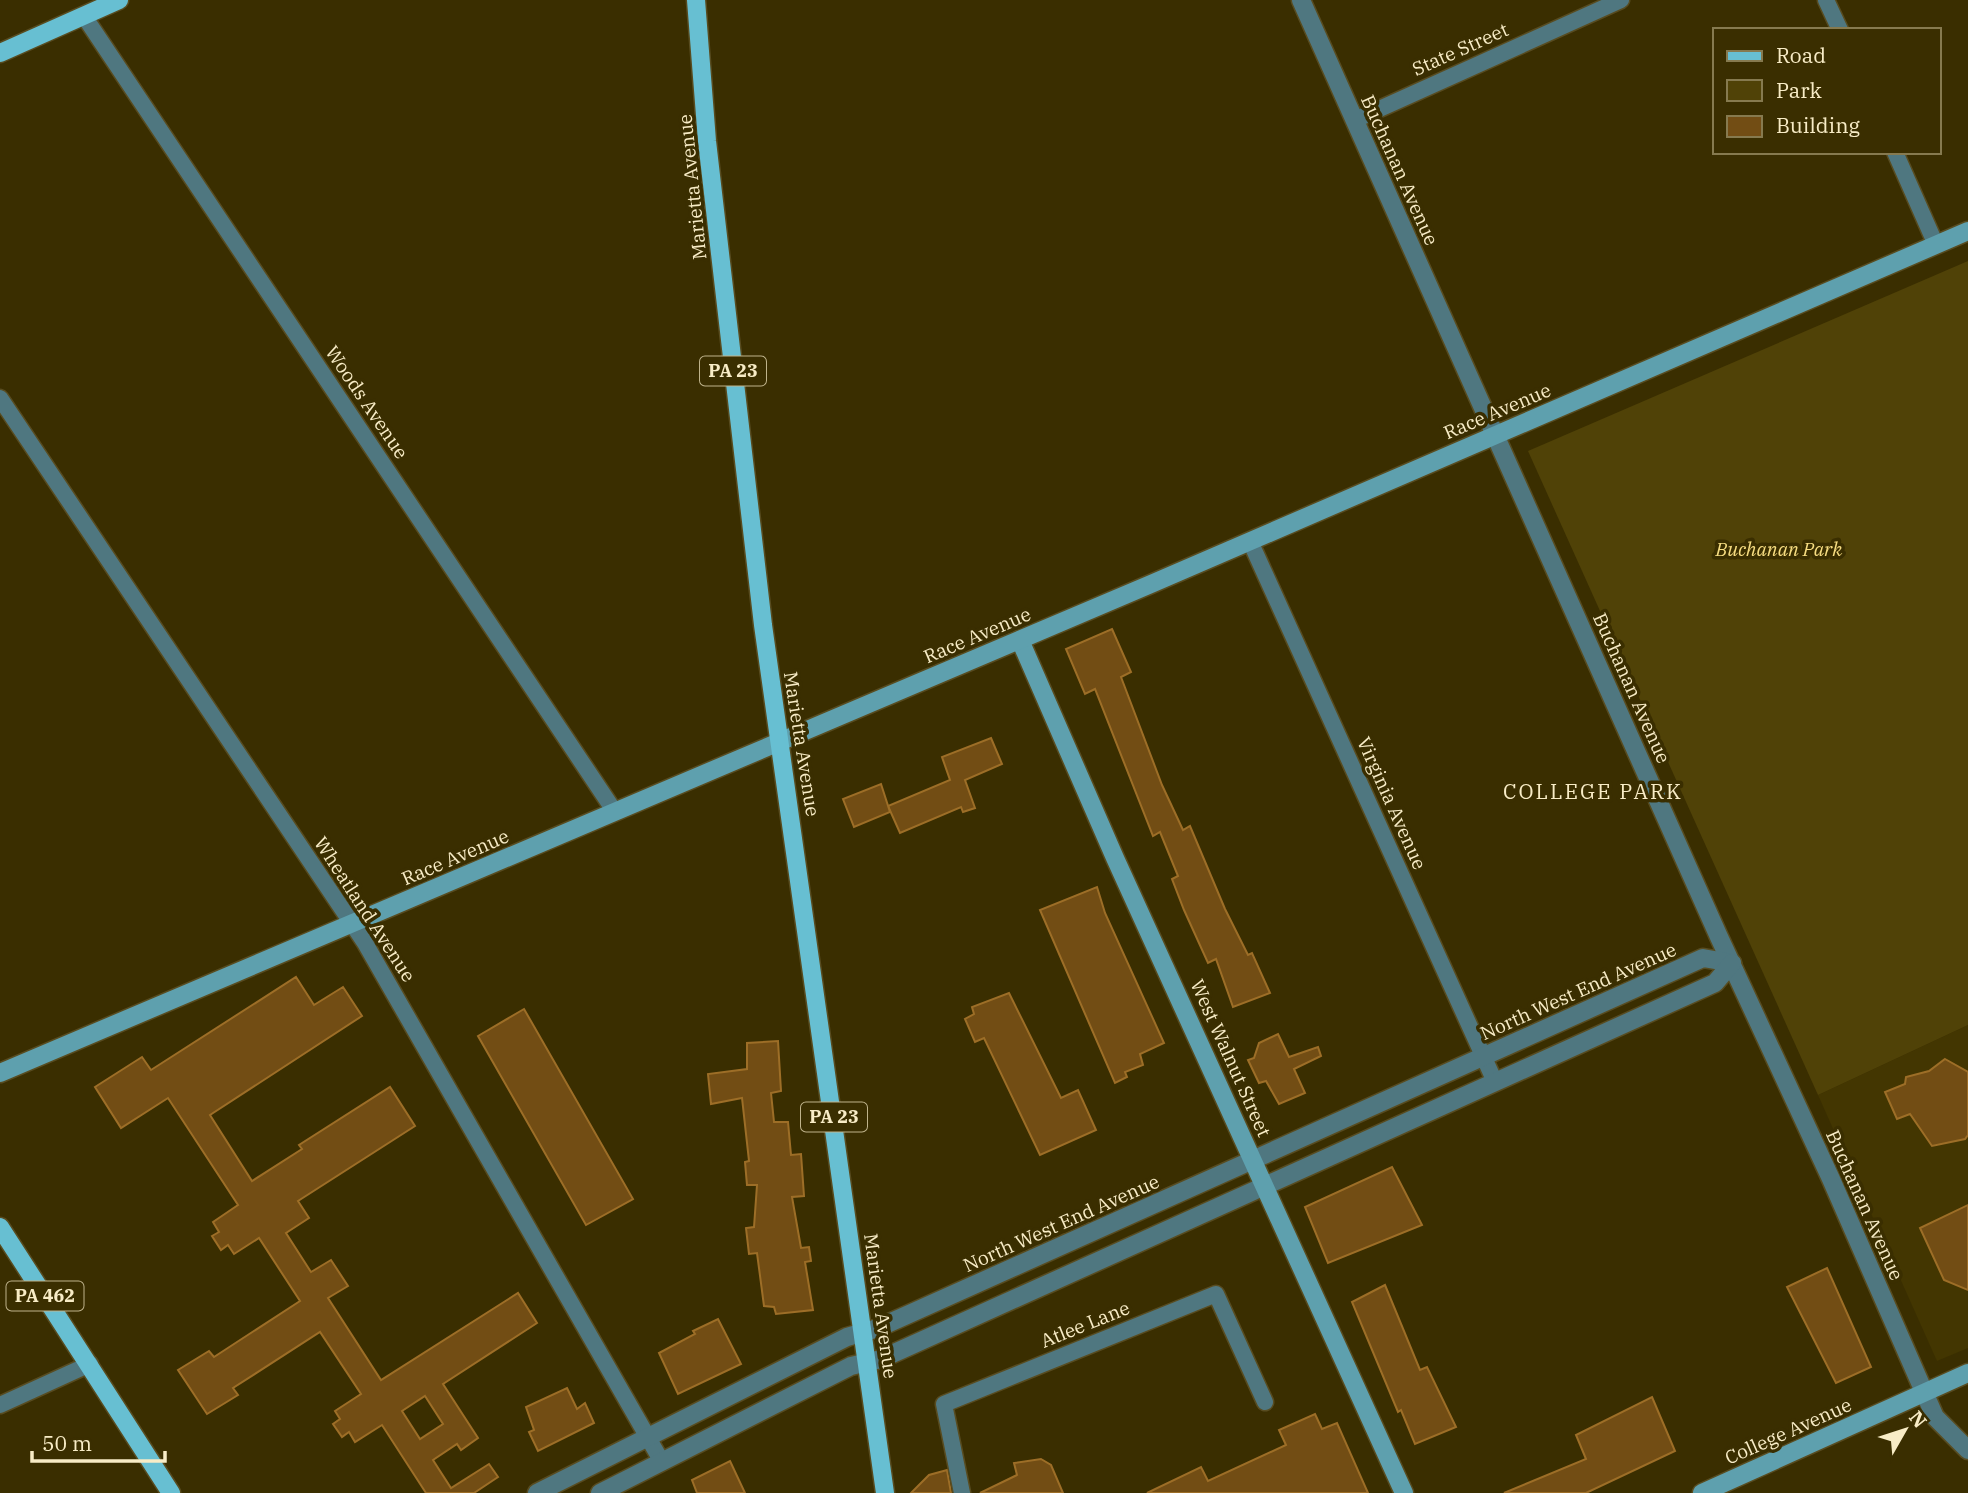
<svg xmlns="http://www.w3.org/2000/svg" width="1968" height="1493" font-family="'IBM Plex Serif',serif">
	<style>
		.built { fill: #433601 }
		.green { fill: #504207 }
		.building { fill: #724d14; stroke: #9d6e27; stroke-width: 2; fill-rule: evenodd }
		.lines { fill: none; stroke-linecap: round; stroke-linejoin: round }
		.minor-casing { stroke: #584c20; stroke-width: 19 }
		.tertiary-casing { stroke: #584c20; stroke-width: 21 }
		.secondary-casing { stroke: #584c20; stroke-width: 21 }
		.primary-casing { stroke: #584c20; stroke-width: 21 }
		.minor { stroke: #4f7780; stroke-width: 16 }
		.tertiary { stroke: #4f7780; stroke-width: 18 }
		.secondary { stroke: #5ea0ae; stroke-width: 18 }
		.primary { stroke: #67bfd2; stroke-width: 18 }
		.labels { text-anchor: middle; stroke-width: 7; stroke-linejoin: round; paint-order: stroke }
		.shield { fill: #3a2e00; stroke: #bfb38b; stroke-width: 2 }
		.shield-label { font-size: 18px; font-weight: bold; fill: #f8ecc6 }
		.street-label { font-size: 19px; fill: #f8ecc6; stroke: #3a2e00 }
		.park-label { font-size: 19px; font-style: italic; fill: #f7dd81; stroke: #3a2e00 }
		.neighbourhood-label { font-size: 21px; letter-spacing: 2px; fill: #f8ecc6; stroke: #3a2e00 }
	</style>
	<rect width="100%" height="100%" fill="#3a2e00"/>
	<!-- built -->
	<polygon class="built" points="1968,1025 1968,1348 1937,1361 1818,1095"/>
	<!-- green -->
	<polygon class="green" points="1968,261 1968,1025 1818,1095 1528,451"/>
	<!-- building -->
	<g class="building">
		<polygon points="1112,629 1131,672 1121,677 1162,785 1183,830 1190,826 1225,909 1248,955 1252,953 1270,993 1233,1007 1216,959 1208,963 1184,910 1172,879 1178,876 1160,832 1153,836 1095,689 1085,694 1066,649"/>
		<polygon points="991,738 1002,764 965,780 975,808 963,812 961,807 900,833 888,806 950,780 942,757"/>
		<polygon points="881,784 890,812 854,827 843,799"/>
		<polygon points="1097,887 1105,913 1164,1043 1140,1054 1143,1065 1125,1072 1127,1077 1115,1083 1040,910"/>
		<path d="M296,977L314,1005L343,987L362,1016L210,1115L252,1181L302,1149L299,1145L390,1087L415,1126L298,1201L309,1218L286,1233L311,1272L331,1260L348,1286L328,1298L381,1380L518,1293L537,1323L443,1384L478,1438L461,1450L457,1444L433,1460L451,1488L489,1464L498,1477L474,1493H426L382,1425L355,1442L349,1432L342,1437L333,1424L340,1419L335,1411L361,1394L320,1332L233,1388L238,1395L207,1414L178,1370L209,1351L214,1357L300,1301L259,1238L234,1254L228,1245L221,1250L212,1236L219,1232L213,1222L238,1205L168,1098L121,1128L95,1087L142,1057L151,1070ZM425,1396L443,1424L420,1439L402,1411Z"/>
		<polygon points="1009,993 1061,1098 1078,1090 1096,1130 1040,1155 984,1038 975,1042 965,1019 974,1014 972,1007"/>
		<polygon points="524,1009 633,1199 586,1225 478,1036"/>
		<polygon points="1278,1034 1289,1057 1318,1047 1321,1056 1294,1069 1305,1093 1279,1104 1266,1081 1259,1083 1248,1060 1254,1058 1259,1043"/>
		<polygon points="778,1041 781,1091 771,1093 774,1122 788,1122 791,1155 801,1154 804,1196 792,1197 801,1248 809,1247 811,1261 805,1262 813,1310 776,1314 774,1307 764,1306 757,1253 749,1254 746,1228 754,1227 757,1185 747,1185 745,1162 749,1161 742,1098 711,1104 708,1074 747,1069 747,1043"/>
		<polygon points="1945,1059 1968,1072 1968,1135 1965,1139 1932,1146 1910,1114 1897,1119 1885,1092 1905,1084 1906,1077 1929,1071"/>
		<polygon points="1392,1167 1422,1225 1328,1263 1305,1207"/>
		<polygon points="1968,1205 1968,1290 1944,1280 1920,1228"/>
		<polygon points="1827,1268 1871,1367 1836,1383 1787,1287"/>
		<polygon points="1385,1285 1420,1370 1427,1367 1456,1427 1415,1444 1401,1410 1398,1412 1352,1302"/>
		<polygon points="718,1319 741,1364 678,1394 659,1353 695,1334 693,1331"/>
		<polygon points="567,1388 577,1409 585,1403 594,1423 538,1451 529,1432 534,1430 526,1407"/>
		<polygon points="1652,1397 1675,1451 1586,1493 1504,1493 1586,1459 1576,1435"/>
		<polygon points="1315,1414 1322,1429 1337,1423 1368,1493 1147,1493 1201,1467 1208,1481 1286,1445 1279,1430"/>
		<polygon points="1041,1459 1051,1465 1063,1493 980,1493 1017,1475 1014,1463"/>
		<polygon points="730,1461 745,1493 697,1493 692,1480"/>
		<polygon points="947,1470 951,1493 911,1493 929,1475"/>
	</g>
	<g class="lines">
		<defs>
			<g id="minor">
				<polyline points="1826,0 1840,30"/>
				<polyline points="84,16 615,812"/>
				<polyline points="1355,120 1621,0"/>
				<polyline points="1895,152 1936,245"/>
				<polyline points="0,398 365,943 662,1462"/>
				<polyline points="1250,541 1495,1082"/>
				<polyline points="0,1405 90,1364"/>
				<polyline points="962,1493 944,1404 1216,1294 1265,1402"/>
			</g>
			<g id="tertiary">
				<polyline points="1301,0 1719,937 1831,1179 1935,1417 1968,1450"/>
				<polyline points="537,1493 847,1337 878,1328 1703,958 1732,963"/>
				<polyline points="600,1493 851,1366 881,1359 1715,983 1732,963"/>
			</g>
			<g id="secondary">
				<polyline points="1020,640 1115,858 1404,1493"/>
				<polyline points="0,1073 1151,584 1968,231"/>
				<polyline points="1702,1493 1968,1373"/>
			</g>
			<g id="primary">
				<polyline points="696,0 707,141 763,625 885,1493"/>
				<polyline points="0,53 119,0"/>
				<polyline points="0,1227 171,1493"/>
			</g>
		</defs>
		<!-- minor casing -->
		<use href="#minor" class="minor-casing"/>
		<!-- tertiary casing -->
		<use href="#tertiary" class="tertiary-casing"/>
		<!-- secondary casing -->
		<use href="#secondary" class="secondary-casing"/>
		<!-- primary casing -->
		<use href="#primary" class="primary-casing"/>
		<!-- minor -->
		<use href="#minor" class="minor"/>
		<!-- tertiary -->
		<use href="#tertiary" class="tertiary"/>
		<!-- secondary -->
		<use href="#secondary" class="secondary"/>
		<!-- primary -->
		<use href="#primary" class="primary"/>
	</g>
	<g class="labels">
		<!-- shield labels -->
		<g class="shield">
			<rect x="700" y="356.5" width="66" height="29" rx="5"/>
			<rect x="801" y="1102.5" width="66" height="29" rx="5"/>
			<rect x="6.5" y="1281.5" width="77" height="29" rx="5"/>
		</g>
		<g class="shield-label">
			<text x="733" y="377">PA 23</text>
			<text x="834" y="1123">PA 23</text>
			<text x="45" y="1302">PA 462</text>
		</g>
		<!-- street labels -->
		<g class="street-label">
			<text transform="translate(1460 49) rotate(-24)" y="7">State Street</text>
			<text transform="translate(1400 170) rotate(66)" y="7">Buchanan Avenue</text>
			<text transform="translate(692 187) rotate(-96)" y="7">Marietta Avenue</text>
			<text transform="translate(367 402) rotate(56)" y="7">Woods Avenue</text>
			<text transform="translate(1497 411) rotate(-23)" y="7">Race Avenue</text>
			<text transform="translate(977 635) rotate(-23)" y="7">Race Avenue</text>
			<text transform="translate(1632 688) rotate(66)" y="7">Buchanan Avenue</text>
			<text transform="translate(802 744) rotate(81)" y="7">Marietta Avenue</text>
			<text transform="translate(1392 803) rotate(66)" y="7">Virginia Avenue</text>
			<text transform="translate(455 857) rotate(-23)" y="7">Race Avenue</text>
			<text transform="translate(365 909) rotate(57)" y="7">Wheatland Avenue</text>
			<text transform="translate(1578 991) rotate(-24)" y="7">North West End Avenue</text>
			<text transform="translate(1231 1058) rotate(66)" y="7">West Walnut Street</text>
			<text transform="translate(1865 1205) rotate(66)" y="7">Buchanan Avenue</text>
			<text transform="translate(1061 1223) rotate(-24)" y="7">North West End Avenue</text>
			<text transform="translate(881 1306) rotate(82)" y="7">Marietta Avenue</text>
			<text transform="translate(1085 1324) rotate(-22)" y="7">Atlee Lane</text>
			<text transform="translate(1788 1431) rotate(-24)" y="7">College Avenue</text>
		</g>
		<!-- park labels -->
		<g class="park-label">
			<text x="1779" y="556">Buchanan Park</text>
		</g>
		<!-- neighbourhood labels -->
		<g class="neighbourhood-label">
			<text x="1593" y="799">COLLEGE PARK</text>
		</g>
	</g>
	<!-- legend -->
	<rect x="1713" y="28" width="228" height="126" fill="#3a2e00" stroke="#867a4f" stroke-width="2"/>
	<rect x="1727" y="51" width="35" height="10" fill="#67bfd2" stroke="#867a4f" stroke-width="2"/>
	<text x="1776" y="63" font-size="21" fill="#f8ecc6">Road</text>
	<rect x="1727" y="80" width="35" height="21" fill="#504207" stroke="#867a4f" stroke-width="2"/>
	<text x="1776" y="98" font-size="21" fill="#f8ecc6">Park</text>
	<rect x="1727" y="116" width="35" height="21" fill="#724d14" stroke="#867a4f" stroke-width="2"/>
	<text x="1776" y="133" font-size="21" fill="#f8ecc6">Building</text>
	<!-- north arrow -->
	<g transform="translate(1905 1430) rotate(51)" stroke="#3a2e00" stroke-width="5" paint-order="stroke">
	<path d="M0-5L12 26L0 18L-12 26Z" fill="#f8ecc6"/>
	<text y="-10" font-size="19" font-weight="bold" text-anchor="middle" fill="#f8ecc6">N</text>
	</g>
	<!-- scale -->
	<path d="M32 1451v10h133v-10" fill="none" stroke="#f8ecc6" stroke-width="3.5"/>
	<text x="42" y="1451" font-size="21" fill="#f8ecc6" stroke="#3a2e00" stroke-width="5" paint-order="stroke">50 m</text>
</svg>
